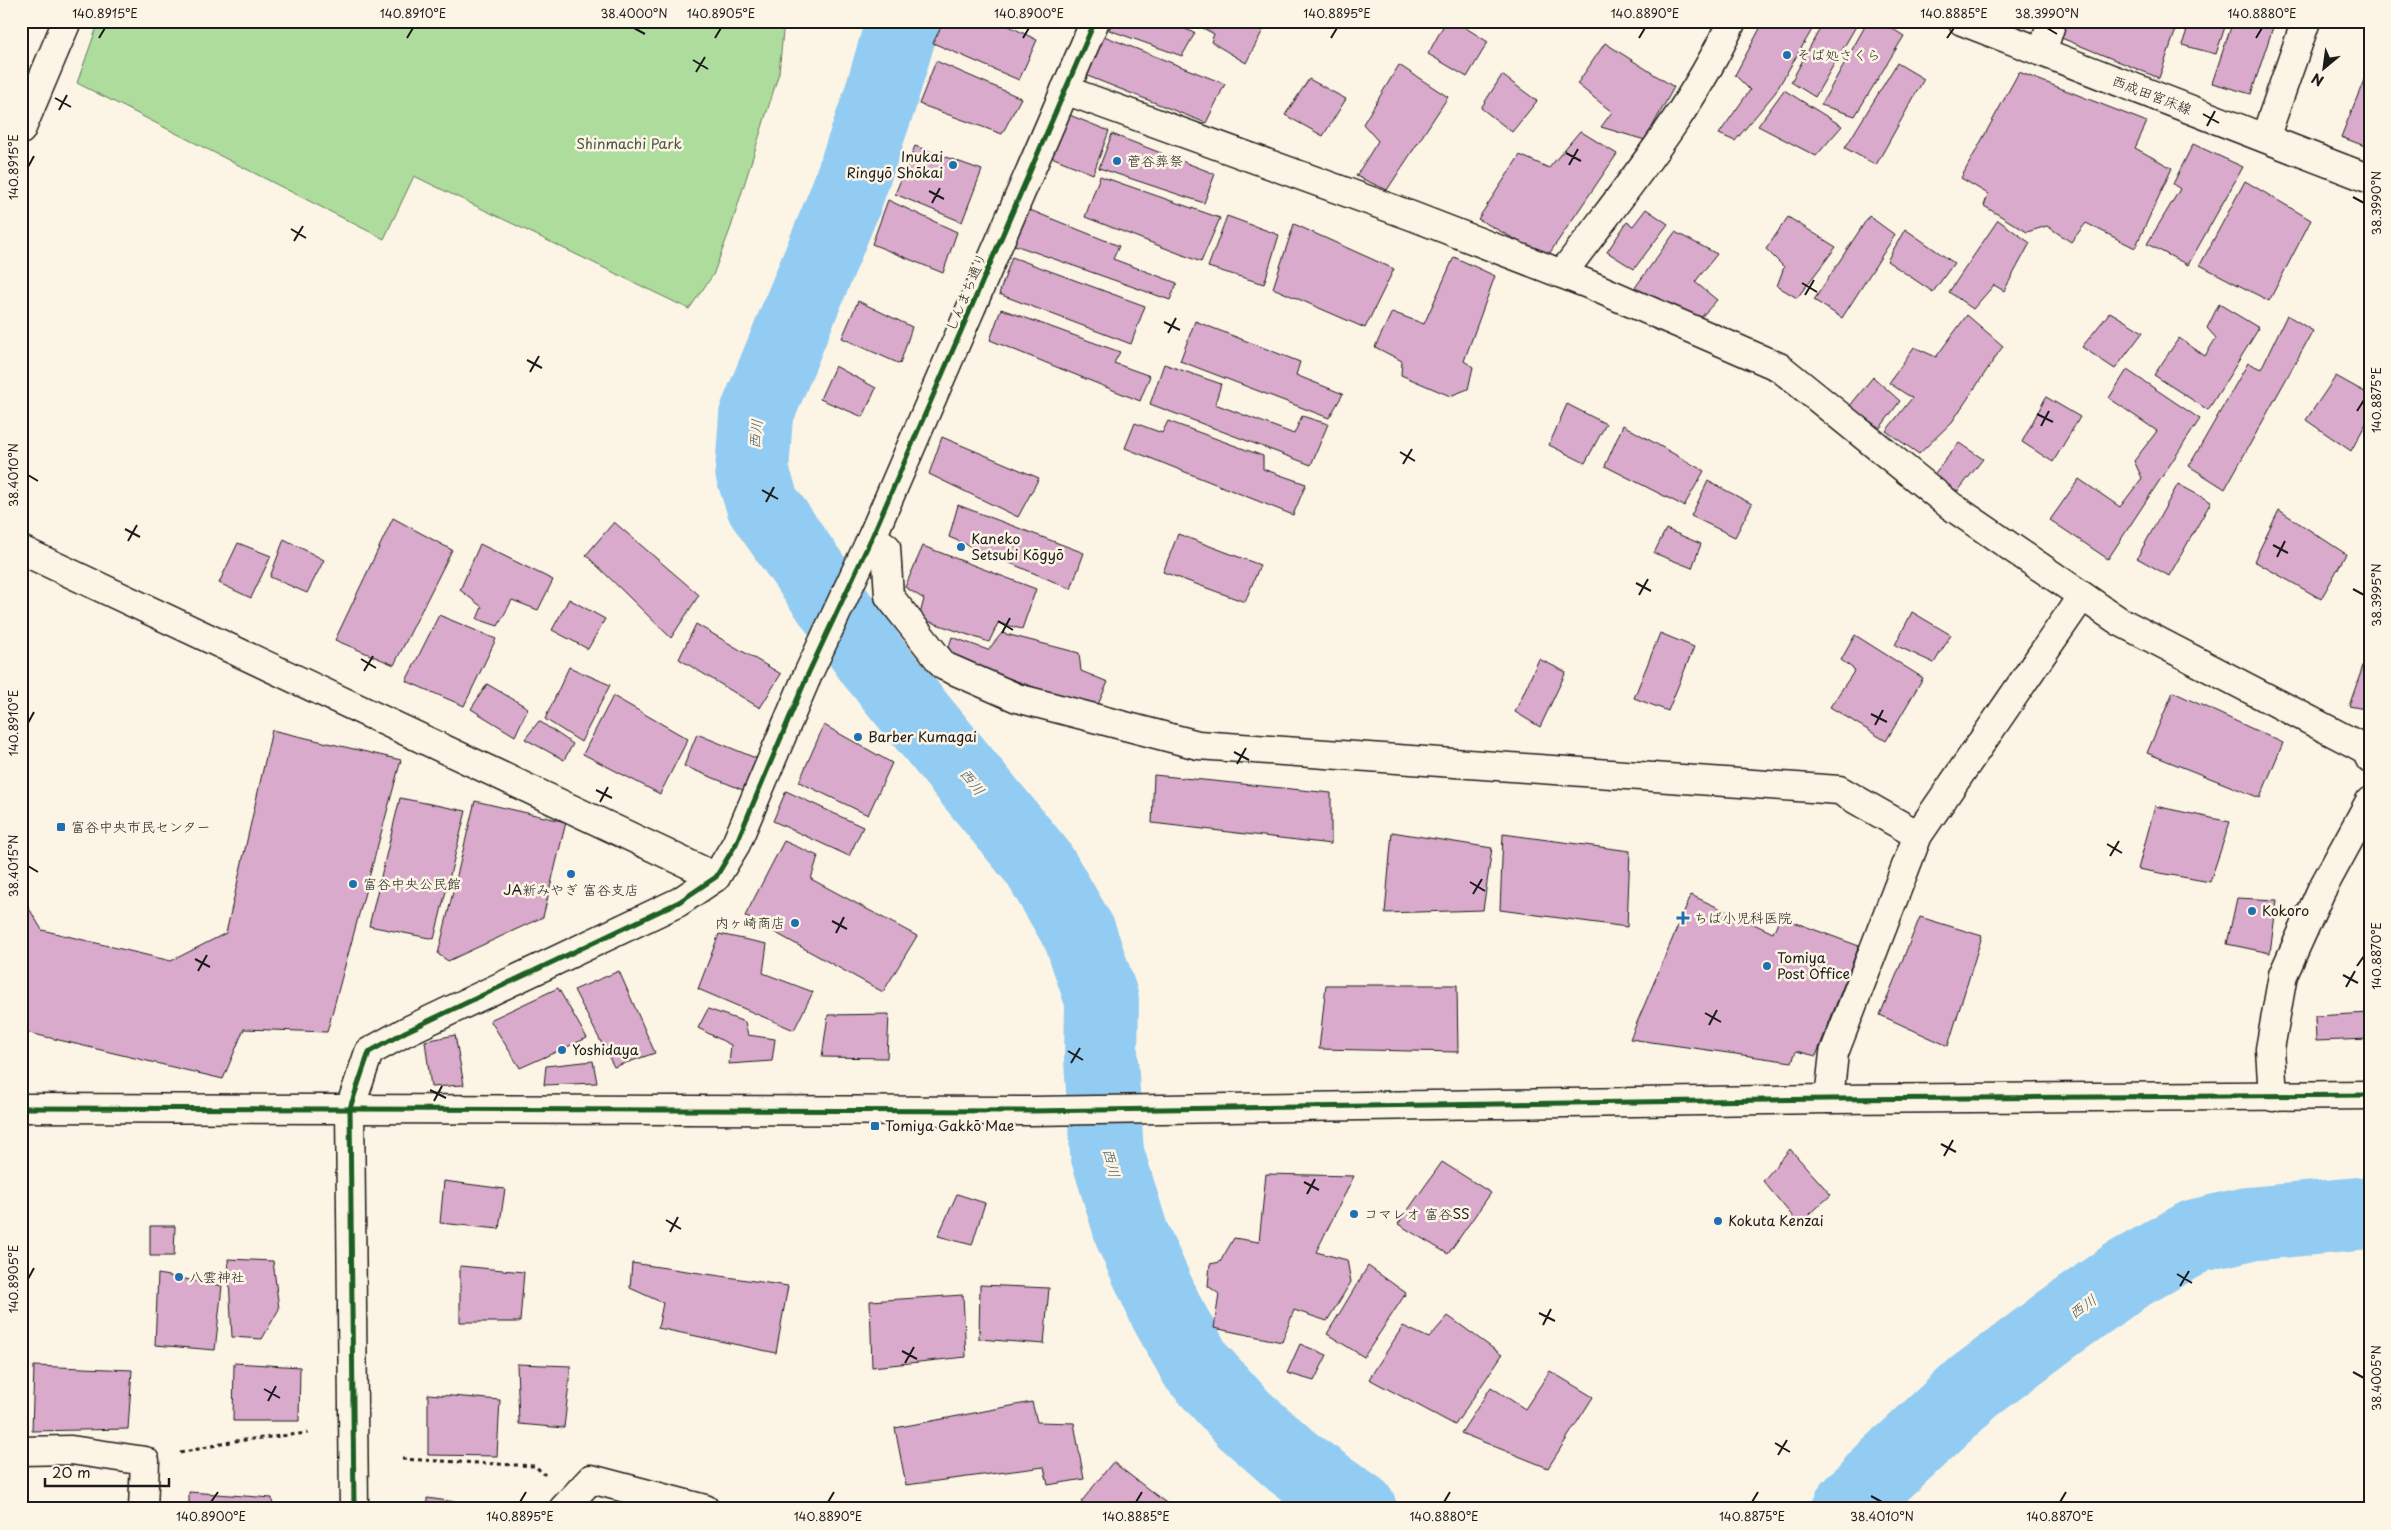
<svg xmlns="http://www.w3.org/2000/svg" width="2391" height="1530" font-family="'Playpen Sans','Klee One',sans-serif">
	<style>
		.green { fill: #addc9c; stroke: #647c5c }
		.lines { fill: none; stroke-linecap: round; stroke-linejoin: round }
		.river { stroke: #93ccf2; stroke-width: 74 }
		.building { fill: #d9aacb; stroke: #1c1c1c }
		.street-casing { stroke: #1c1c1c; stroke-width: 31 }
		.secondary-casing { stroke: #1c1c1c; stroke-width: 31 }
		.path { stroke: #1c1c1c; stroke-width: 3; stroke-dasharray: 4 4; stroke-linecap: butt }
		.street { stroke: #fcf5e5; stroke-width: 28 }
		.secondary { stroke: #fcf5e5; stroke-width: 28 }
		.cycleway-casing { stroke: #fcf5e5; stroke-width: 8 }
		.cycleway { stroke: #1b5e20; stroke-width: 5 }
		.ticks { fill: none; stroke: #1c1c1c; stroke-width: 2 }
		.poi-dot { fill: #1f6fb2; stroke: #fcf5e5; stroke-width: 2 }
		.labels { text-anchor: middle; stroke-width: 5; stroke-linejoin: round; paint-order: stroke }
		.poi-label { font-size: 14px; fill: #1c1c1c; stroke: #fcf5e5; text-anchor: start }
		.street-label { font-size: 14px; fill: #1c1c1c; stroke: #fcf5e5 }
		.park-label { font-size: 14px; fill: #485642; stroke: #fcf5e5 }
		.water-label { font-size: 15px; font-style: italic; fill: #465a67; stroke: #fcf5e5 }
		.neatline { fill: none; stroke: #1c1c1c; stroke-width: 2 }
		.ticks-label { font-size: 12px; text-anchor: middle; fill: #1c1c1c }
	</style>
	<rect width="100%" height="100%" fill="#fcf5e5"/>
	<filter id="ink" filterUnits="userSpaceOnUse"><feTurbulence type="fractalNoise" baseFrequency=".02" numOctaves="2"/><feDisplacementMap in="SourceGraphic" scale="10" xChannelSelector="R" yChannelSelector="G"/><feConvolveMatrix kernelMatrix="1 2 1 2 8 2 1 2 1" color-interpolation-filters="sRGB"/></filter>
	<g filter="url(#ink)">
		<!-- green -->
		<polygon class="green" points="99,21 784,21 779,73 731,227 713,275 689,309 414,176 384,239 77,83"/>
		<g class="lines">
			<!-- river -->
			<g class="river">
				<polyline points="903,21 880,99 845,200 756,416 752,471 763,505 873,662 1038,863 1080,935 1102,1000 1101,1059 1107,1153 1132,1235 1167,1313 1197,1367 1244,1419 1294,1463 1360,1509"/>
				<polyline points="1849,1509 1880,1475 1973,1388 2059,1323 2125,1276 2196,1236 2247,1224 2370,1213"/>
			</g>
		</g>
		<!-- building -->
		<g class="building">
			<polygon points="944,21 999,21 1037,40 1019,80 933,43"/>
			<polygon points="1113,21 1165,21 1195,33 1182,56 1109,30"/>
			<polygon points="1190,21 1250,21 1264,28 1246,63 1211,42 1214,34"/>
			<polygon points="1446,21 1455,21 1488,42 1467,77 1428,54"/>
			<polygon points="1764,21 1817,21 1775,93 1735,141 1719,134 1750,90 1735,75"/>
			<polygon points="1824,21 1859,21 1815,97 1791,82"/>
			<polygon points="1868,21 1880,21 1904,36 1855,116 1821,105"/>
			<polygon points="2023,21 2042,21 2039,28"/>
			<polygon points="2064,21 2179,21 2159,78 2059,37"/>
			<polygon points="2190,21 2227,21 2216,54 2182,45"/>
			<polygon points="2233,21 2275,21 2251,94 2212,83"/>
			<polygon points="1104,36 1225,84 1206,123 1085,75"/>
			<polygon points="1605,43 1674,87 1645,140 1601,127 1612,112 1577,84"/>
			<polygon points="936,61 1021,98 1002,134 919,104"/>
			<polygon points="1897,63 1924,79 1876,165 1845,148"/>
			<polygon points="1399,65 1448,97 1387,190 1356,176 1378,141 1363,124"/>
			<polygon points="2370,65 2370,148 2341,137"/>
			<polygon points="2019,72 2147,122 2135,148 2172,168 2135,248 2086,223 2071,242 2047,226 2027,232 1984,206 1988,194 1961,178"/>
			<polygon points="1502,75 1537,101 1512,132 1481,108"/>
			<polygon points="1309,79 1346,99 1323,136 1285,115"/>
			<polygon points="1784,90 1842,126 1816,156 1758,126"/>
			<polygon points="1067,114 1109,131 1093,174 1049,156"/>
			<polygon points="1580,131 1617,154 1547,257 1478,219 1520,155 1549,168"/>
			<polygon points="1112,134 1215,174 1204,203 1099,168"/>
			<polygon points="2193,144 2243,167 2188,265 2147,244 2180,189 2173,184"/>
			<polygon points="915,146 982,170 962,222 895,194"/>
			<polygon points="1100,176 1220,218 1201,262 1085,217"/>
			<polygon points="2245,181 2311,220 2269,301 2200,265"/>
			<polygon points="888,200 957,232 943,273 872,244"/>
			<polygon points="1646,209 1668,224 1634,269 1607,252 1627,222 1633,226"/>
			<polygon points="1030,210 1119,246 1113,259 1177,283 1170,300 1012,244"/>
			<polygon points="1227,216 1279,235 1264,284 1208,267"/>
			<polygon points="1869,216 1895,235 1842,318 1814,300"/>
			<polygon points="1788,217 1836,247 1797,298 1777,286 1784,267 1766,249"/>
			<polygon points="1998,220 2030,243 2004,291 1994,285 1973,309 1949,292"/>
			<polygon points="1294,224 1394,269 1365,328 1273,288"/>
			<polygon points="1905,229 1954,263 1933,292 1887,261"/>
			<polygon points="1675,232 1717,254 1695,282 1717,300 1696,323 1634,289"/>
			<polygon points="1012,257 1145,306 1131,344 999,294"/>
			<polygon points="1454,257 1495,276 1464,361 1473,367 1468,389 1450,396 1401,375 1402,361 1375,347 1392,312 1424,324"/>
			<polygon points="858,301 912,327 900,364 842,338"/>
			<polygon points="2219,304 2259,328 2208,410 2154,375 2179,338 2205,356 2216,338 2207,328"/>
			<polygon points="1001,309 1120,352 1114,363 1150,376 1140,401 990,340"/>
			<polygon points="2110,312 2143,332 2115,369 2082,347"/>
			<polygon points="1967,315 2003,346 1952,422 1919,454 1886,431 1912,398 1889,383 1914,347 1936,357"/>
			<polygon points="2287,315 2313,331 2225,489 2189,466 2248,363 2261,369"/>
			<polygon points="1195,321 1300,362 1296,375 1343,394 1329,418 1180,361"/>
			<polygon points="1164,364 1221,384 1215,404 1294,434 1302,416 1328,424 1311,465 1150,404"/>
			<polygon points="835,366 876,388 863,417 820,399"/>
			<polygon points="2127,370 2200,419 2108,559 2050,520 2079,479 2120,507 2142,478 2134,461 2157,431 2109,398"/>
			<polygon points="2336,376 2370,395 2370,416 2351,451 2306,420"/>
			<polygon points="1873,377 1900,401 1880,428 1849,407"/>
			<polygon points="2046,397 2080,417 2053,462 2022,442"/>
			<polygon points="1567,404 1606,424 1585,463 1549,445"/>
			<polygon points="1168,421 1263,456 1263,469 1306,484 1293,515 1125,448 1135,423 1162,433"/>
			<polygon points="1623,425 1704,471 1684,506 1605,466"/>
			<polygon points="942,437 1039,478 1018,517 929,474"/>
			<polygon points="1959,443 1983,459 1958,491 1931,478"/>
			<polygon points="1708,481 1752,504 1735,537 1691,516"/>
			<polygon points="2178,484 2211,502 2169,576 2137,558"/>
			<polygon points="958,505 1084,553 1071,589 949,537"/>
			<polygon points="2279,510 2346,554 2321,599 2254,561"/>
			<polygon points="393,518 452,550 394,665 335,640"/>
			<polygon points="614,522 699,595 671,638 586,555"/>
			<polygon points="1666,529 1701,544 1692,568 1654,553"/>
			<polygon points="1178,534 1260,565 1245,602 1163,572"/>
			<polygon points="284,539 324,560 307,593 270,577"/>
			<polygon points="238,543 271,556 251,598 219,583"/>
			<polygon points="480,544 553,580 538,610 512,600 498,626 477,619 482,607 460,590"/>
			<polygon points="923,546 1036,589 1022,629 998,623 989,642 919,618 924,599 905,587"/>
			<polygon points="569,599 605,619 588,649 552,630"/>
			<polygon points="1912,612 1951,635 1934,663 1895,645"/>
			<polygon points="439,615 496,639 464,706 406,681"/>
			<polygon points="696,624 781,674 760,708 679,659"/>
			<polygon points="1002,633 1079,653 1081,671 1108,682 1096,709 946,656 952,637 988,650"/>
			<polygon points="1660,633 1694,647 1668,711 1634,698"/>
			<polygon points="1855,635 1923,678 1886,741 1830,707 1855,670 1841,660"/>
			<polygon points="2370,646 2370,710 2349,706"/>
			<polygon points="1539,659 1566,672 1540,727 1515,712"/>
			<polygon points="569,667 610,685 581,742 545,719"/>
			<polygon points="487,684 528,708 515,736 471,709"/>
			<polygon points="2173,692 2283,743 2260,798 2147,753"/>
			<polygon points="613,696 688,739 660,794 583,754"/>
			<polygon points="539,721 573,744 564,760 525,739"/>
			<polygon points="824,725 892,763 868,815 799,782"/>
			<polygon points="272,730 401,760 327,1032 244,1029 223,1079 21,1031 21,895 42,930 171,961 226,933"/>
			<polygon points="697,734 758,759 743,790 684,766"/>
			<polygon points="1154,775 1331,793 1331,844 1152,823"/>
			<polygon points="786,791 863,827 849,856 773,821"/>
			<polygon points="400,798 466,811 434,939 369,926"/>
			<polygon points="475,801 566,822 543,917 448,961 438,954"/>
			<polygon points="2155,806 2230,822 2210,882 2138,869"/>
			<polygon points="1392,832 1492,848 1483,910 1385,913"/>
			<polygon points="1503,834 1630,851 1627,927 1500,910"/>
			<polygon points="784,841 818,856 811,879 917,936 883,992 745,916"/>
			<polygon points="1691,895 1773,933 1780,917 1859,946 1816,1056 1796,1051 1792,1062 1630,1039"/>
			<polygon points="2237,898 2277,900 2270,953 2227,944"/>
			<polygon points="1920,917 1982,936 1948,1046 1880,1015"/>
			<polygon points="719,934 767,944 763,973 813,992 794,1030 698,989"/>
			<polygon points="619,971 655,1053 614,1067 574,990"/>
			<polygon points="1326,985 1457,985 1458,1052 1319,1049"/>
			<polygon points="558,988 587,1038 520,1068 490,1020"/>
			<polygon points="708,1009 745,1022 748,1035 775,1039 772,1061 729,1064 731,1045 698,1028"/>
			<polygon points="2370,1013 2370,1039 2316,1041 2315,1016"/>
			<polygon points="889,1014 887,1058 822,1057 828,1015"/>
			<polygon points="455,1035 464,1085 431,1087 425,1041"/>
			<polygon points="593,1061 597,1083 544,1085 546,1066"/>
			<polygon points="1790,1149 1831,1195 1799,1224 1763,1181"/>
			<polygon points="1442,1162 1491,1193 1448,1254 1398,1224"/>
			<polygon points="1266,1174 1354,1176 1316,1252 1347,1260 1351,1282 1327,1321 1294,1310 1282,1342 1214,1328 1219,1294 1208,1286 1210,1264 1220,1262 1234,1238 1259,1242"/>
			<polygon points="444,1181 505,1189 499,1229 440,1223"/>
			<polygon points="957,1194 985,1203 972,1245 938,1236"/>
			<polygon points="150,1226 175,1226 174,1256 150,1256"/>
			<polygon points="228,1259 273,1261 279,1309 262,1339 232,1337"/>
			<polygon points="632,1263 788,1286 776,1353 658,1328 663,1303 630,1288"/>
			<polygon points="460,1266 524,1272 520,1322 460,1322"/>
			<polygon points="1368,1266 1406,1293 1364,1357 1327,1334"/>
			<polygon points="158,1274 222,1286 215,1350 155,1345"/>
			<polygon points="980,1285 1049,1288 1044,1344 979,1339"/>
			<polygon points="963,1295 966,1357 872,1367 870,1301"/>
			<polygon points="1448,1316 1502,1355 1455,1425 1369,1379 1403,1326 1429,1338"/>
			<polygon points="1300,1344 1327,1355 1314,1381 1287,1373"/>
			<polygon points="234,1363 300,1367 299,1421 233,1421"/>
			<polygon points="517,1364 571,1366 564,1428 519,1424"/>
			<polygon points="34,1366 132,1370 128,1429 32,1431"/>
			<polygon points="1550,1371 1593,1397 1548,1468 1461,1433 1491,1387 1525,1409"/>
			<polygon points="428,1394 500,1400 497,1456 428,1455"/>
			<polygon points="1032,1402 1037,1422 1074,1423 1084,1479 1048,1485 1044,1467 906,1485 895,1428"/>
			<polygon points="1113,1462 1174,1509 1090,1509 1081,1502"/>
			<polygon points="189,1492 272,1498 273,1509 189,1509"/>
			<polygon points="427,1498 484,1506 484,1509 427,1509"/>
			<polygon points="48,1505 90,1509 48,1509"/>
		</g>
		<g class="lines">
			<defs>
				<g id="street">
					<polyline points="2042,52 2052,21"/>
					<polyline points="1065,90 1412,216 1588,284 1779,367 1951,506 2119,621 2365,749 2370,759"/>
					<polyline points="2265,138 2306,21"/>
					<path d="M1562,274C1622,193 1690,113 1732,21"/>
					<polyline points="872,537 886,547 889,596 944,666 1017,698 1198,745 1839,790 1918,835"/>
					<polyline points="21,550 716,877"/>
					<polyline points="2273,1097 2270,1049 2283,975 2321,891 2370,801"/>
					<polyline points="1829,1099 1834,1053 1918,835 2082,596"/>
					<polyline points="350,1108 369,1052 405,1032 679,902 716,877 736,844 808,674 872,537 1095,21"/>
					<polyline points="21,1451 71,1450 145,1461 143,1509"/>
					<polyline points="563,1509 591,1479 705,1509"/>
				</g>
				<g id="secondary">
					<polyline points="1962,21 2370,179"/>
					<polyline points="21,130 67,21"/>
					<polyline points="21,1108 1031,1111 1829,1099 2370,1095"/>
					<polyline points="350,1108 354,1509"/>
				</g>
			</defs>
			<!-- street casing -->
			<use href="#street" class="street-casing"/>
			<!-- secondary casing -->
			<use href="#secondary" class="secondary-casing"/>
			<!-- path -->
			<g class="path">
				<polyline points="180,1453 235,1441 308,1433"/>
				<polyline points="402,1459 535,1466 545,1475"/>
			</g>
			<!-- street -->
			<use href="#street" class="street"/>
			<!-- secondary -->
			<use href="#secondary" class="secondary"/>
			<defs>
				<g id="cycleway">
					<polyline points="21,1108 1031,1111 1829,1099 2370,1095"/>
					<polyline points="354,1509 350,1108 369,1052 405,1032 679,902 716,877 736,844 808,674 872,537 1095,21"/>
				</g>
			</defs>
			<!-- cycleway casing -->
			<use href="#cycleway" class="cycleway-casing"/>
			<!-- cycleway -->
			<use href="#cycleway" class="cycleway"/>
		</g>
	</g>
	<!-- ticks -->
	<path class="ticks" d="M634,28L645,34M2047,28L2057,34M99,38L105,28M407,38L413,28M715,38L721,28M1023,38L1029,28M1331,38L1337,28M1639,38L1645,28M1947,38L1954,28M2256,38L2262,28M693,60L708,69M696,72L705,57M55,98L71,107M59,110L67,95M2203,114L2219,123M2207,126L2215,111M1566,153L1581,161M1569,165L1578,149M28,167L34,156M929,191L944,199M2353,197L2364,203M932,203L940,188M291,229L306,238M294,241L303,226M1802,283L1817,292M1805,295L1814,280M1164,322L1180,330M1168,333L1176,318M527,360L542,368M530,372L539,356M2357,411L2364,400M2037,414L2053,422M2041,426L2049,411M1400,452L1415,461M1403,464L1412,449M28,475L38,481M762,490L778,499M766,502L774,487M125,529L140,537M128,541L137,525M2273,545L2288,553M2277,557L2285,541M1636,583L1651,591M2353,589L2364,595M1639,595L1648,579M998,621L1013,630M1002,633L1010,618M361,659L376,668M364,671L373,656M1871,714L1887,722M28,723L34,712M1875,725L1883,710M1234,752L1249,760M1237,764L1246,748M596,790L612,798M600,802L608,787M2107,844L2122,853M2110,856L2119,841M28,866L38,872M1470,882L1485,891M1473,894L1482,879M832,921L847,929M836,933L844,917M195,959L210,967M2357,966L2364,956M198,971L207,955M2343,975L2358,983M2346,987L2355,971M1705,1013L1721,1022M1709,1025L1717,1010M1068,1051L1083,1060M1071,1063L1080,1048M430,1090L446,1098M434,1101L442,1086M1941,1144L1956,1152M1944,1156L1953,1140M1304,1182L1319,1190M1307,1194L1315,1179M666,1220L681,1229M670,1232L678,1217M2177,1274L2192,1283M28,1279L34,1268M2180,1286L2189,1271M1539,1313L1555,1321M1543,1325L1551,1309M902,1351L917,1359M905,1363L914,1347M2353,1372L2364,1378M264,1389L280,1398M268,1401L276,1386M1775,1443L1790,1452M1778,1455L1787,1440M1871,1496L1882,1502M211,1502L218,1492M520,1502L526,1492M828,1502L834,1492M1136,1502L1142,1492M1444,1502L1450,1492M1752,1502L1758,1492M2060,1502L2066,1492"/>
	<!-- markers -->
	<g class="poi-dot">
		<circle cx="1787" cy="55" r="5"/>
		<circle cx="1117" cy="161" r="5"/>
		<circle cx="953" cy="165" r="5"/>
		<circle cx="961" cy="547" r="5"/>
		<circle cx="858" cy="737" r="5"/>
		<rect x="56" y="822" width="10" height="10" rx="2.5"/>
		<circle cx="571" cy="874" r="5"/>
		<circle cx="353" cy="884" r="5"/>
		<circle cx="2252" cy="911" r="5"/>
		<path d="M1680.5 910.5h5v5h5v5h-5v5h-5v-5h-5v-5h5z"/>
		<circle cx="795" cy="923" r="5"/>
		<circle cx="1767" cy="966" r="5"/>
		<circle cx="562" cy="1050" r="5"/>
		<rect x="870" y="1121" width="10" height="10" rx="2.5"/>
		<circle cx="1354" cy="1214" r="5"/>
		<circle cx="1718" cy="1221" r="5"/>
		<circle cx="179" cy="1277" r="5"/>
	</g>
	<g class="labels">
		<!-- poi labels -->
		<g class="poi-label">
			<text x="1797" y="60">そば処さくら</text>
			<text x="943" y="162" text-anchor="end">Inukai<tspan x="943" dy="16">Ringyō Shōkai</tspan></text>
			<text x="1127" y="166">菅谷葬祭</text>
			<text x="971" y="544">Kaneko<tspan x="971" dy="16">Setsubi Kōgyō</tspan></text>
			<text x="868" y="742">Barber Kumagai</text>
			<text x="71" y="832">富谷中央市民センター</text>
			<text x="363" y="889">富谷中央公民館</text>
			<text x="571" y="895" text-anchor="middle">JA新みやぎ 富谷支店</text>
			<text x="2262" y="916">Kokoro</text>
			<text x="1694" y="923">ちば小児科医院</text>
			<text x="785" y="928" text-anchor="end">内ヶ崎商店</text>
			<text x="1777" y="963">Tomiya<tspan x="1777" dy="16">Post Office</tspan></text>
			<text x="572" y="1055">Yoshidaya</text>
			<text x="885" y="1131">Tomiya Gakkō Mae</text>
			<text x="1364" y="1219">コマレオ 富谷SS</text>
			<text x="1728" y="1226">Kokuta Kenzai</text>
			<text x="189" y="1282">八雲神社</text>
		</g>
		<!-- street labels -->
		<g class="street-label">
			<text transform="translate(2152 95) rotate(21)" y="5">西成田宮床線</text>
			<text transform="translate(966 292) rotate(-67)" y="5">しんまち通り</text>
		</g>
		<!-- park labels -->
		<g class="park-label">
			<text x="629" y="149">Shinmachi Park</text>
		</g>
		<!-- water labels -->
		<g class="water-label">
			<text transform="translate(756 434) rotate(-84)" y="5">西川</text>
			<text transform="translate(972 782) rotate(51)" y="5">西川</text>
			<text transform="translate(1111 1163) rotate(77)" y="5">西川</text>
			<text transform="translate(2083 1307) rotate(-36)" y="5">西川</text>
		</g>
	</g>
	<!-- margin -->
	<rect width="2391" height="1530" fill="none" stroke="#fcf5e5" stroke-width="55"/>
	<!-- north arrow -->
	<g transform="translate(2324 68) rotate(209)" stroke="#fcf5e5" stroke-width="4" paint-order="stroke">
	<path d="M0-4L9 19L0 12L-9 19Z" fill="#1c1c1c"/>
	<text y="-8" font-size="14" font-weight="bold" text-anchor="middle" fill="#1c1c1c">N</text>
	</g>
	<!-- scale -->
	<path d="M45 1478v8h124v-8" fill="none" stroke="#1c1c1c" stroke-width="2.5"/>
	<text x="52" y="1478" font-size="15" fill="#1c1c1c" stroke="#fcf5e5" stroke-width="4" paint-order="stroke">20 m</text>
	<rect x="28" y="28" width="2336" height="1474" class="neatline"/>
	<g class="ticks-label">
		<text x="105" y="18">140.8915°E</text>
		<text x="413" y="18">140.8910°E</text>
		<text x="634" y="18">38.4000°N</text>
		<text x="721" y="18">140.8905°E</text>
		<text x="1029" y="18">140.8900°E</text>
		<text x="1337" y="18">140.8895°E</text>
		<text x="1645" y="18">140.8890°E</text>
		<text x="1954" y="18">140.8885°E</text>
		<text x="2047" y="18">38.3990°N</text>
		<text x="2262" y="18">140.8880°E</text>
		<text transform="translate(14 167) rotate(-90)" y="4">140.8915°E</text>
		<text transform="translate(2377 203) rotate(-90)" y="4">38.3990°N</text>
		<text transform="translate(2377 400) rotate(-90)" y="4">140.8875°E</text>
		<text transform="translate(14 475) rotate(-90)" y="4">38.4010°N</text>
		<text transform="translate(2377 595) rotate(-90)" y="4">38.3995°N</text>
		<text transform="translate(14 723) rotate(-90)" y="4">140.8910°E</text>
		<text transform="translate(14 866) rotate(-90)" y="4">38.4015°N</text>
		<text transform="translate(2377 956) rotate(-90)" y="4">140.8870°E</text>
		<text transform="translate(14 1279) rotate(-90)" y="4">140.8905°E</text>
		<text transform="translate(2377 1378) rotate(-90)" y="4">38.4005°N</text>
		<text x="211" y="1521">140.8900°E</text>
		<text x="520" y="1521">140.8895°E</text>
		<text x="828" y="1521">140.8890°E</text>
		<text x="1136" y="1521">140.8885°E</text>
		<text x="1444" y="1521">140.8880°E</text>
		<text x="1752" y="1521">140.8875°E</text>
		<text x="1882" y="1521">38.4010°N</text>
		<text x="2060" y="1521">140.8870°E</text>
	</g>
</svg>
